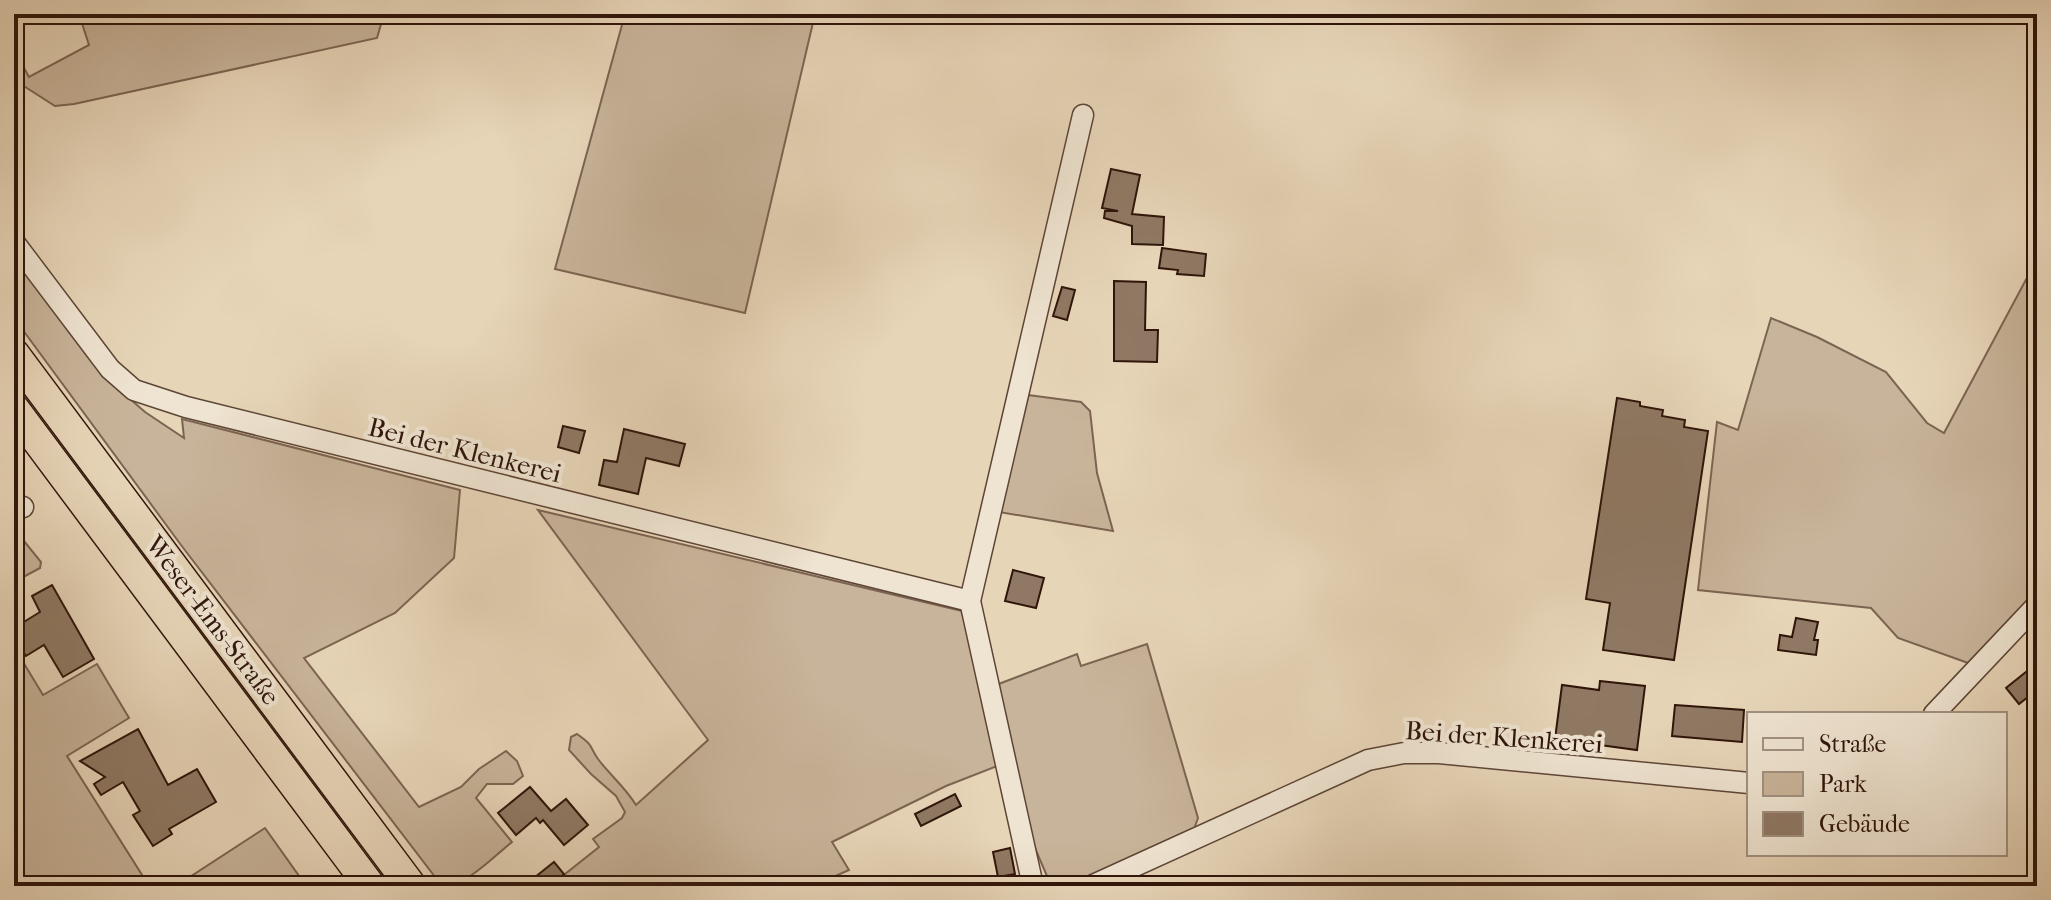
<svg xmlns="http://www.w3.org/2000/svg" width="2051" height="900" font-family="'IM FELL French Canon',serif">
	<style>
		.green { fill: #c8b49a; stroke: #7c6452; stroke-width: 2 }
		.building { fill: #8f7964; stroke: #2f150a; stroke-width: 2 }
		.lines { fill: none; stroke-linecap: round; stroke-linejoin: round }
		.minor-casing { stroke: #5d4536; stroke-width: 23 }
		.highway-casing { stroke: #2f150a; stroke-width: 33 }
		.minor { stroke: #efe4d1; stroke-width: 20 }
		.highway { stroke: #e7d5b8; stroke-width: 30 }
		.labels { text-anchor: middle; stroke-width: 8; stroke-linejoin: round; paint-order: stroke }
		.street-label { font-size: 26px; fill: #2f150a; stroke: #efe4d1 }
	</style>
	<rect width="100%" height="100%" fill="#e7d5b8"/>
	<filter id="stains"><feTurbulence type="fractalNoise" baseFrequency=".0025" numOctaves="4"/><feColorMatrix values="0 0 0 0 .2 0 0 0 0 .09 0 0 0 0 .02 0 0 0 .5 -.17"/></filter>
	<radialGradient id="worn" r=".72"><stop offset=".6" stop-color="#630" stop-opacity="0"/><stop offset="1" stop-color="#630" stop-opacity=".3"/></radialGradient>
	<!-- green -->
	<g class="green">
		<polygon points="79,14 384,14 377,38 74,104 55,106 19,83 14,85 14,50 29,77 89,45"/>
		<polygon points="625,14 815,14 745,313 555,269"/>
		<path d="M14,256L106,378L145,412L184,438L182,419L460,490L454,558L395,613L304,658L419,807L461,787L479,769L506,751L517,761L523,776L513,784H487L476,798L512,842C493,857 467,886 442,886L181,545L14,318Z"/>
		<polygon points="2037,259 2037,595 1971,664 1898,638 1871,608 1698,590 1717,422 1738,430 1771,318 1817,337 1886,372 1927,423 1944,433"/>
		<polygon points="1028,395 1081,402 1090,411 1097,473 1113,531 999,512"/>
		<path d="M538,510L962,611L1000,765L946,786L832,842L849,870L813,886H550L599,847L593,839L622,818L625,812L616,796L591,774L569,750L571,737L577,734C594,746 588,744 598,759C610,775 625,787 636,805L708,740Z"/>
		<polygon points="14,540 24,541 41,562 40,568 14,582"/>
		<polygon points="1147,644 1198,818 1194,829 1069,886 1050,883 1028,832 996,685 1077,654 1081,666"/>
		<polygon points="14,647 43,695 97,664 129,718 67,756 149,886 14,886"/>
		<polygon points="265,828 304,883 301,886 176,886"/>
	</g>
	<!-- building -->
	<g class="building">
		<polygon points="1111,169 1140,175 1132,214 1164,217 1163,245 1132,244 1132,226 1104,218 1105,211 1118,211 1102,208"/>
		<polygon points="1162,248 1206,254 1204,276 1177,274 1178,270 1159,268"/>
		<polygon points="1114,281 1146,282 1145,330 1158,330 1157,362 1114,361"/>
		<polygon points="1062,287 1075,290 1067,320 1053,316"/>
		<polygon points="1617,398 1640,402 1640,406 1663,410 1662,416 1685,420 1684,427 1708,431 1674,660 1603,650 1610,603 1586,599"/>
		<polygon points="563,426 585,431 579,453 558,447"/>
		<polygon points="624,429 685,444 679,466 646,458 638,494 599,485 604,460 617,462"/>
		<polygon points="1013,570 1044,578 1036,608 1005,601"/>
		<polygon points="52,585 94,659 63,677 44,645 26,656 14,637 14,628 40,612 32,596"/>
		<polygon points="1796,618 1818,622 1814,640 1818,640 1816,655 1778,650 1780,635 1792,637"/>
		<polygon points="2037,663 2037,690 2019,704 2006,688"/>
		<polygon points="1600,681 1645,686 1637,750 1555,739 1562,685 1599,690"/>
		<polygon points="1675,705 1744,710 1742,742 1672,736"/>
		<polygon points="138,729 168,785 197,769 216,802 169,829 172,834 153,846 133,815 140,811 123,782 101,795 94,784 105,777 80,761"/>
		<polygon points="530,787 551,811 566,799 588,825 564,845 543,820 540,823 536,818 516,835 498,813"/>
		<polygon points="955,794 961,806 921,826 915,814"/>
		<polygon points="1010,848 1015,874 998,877 993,852"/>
		<polygon points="554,862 564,874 549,886 524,886"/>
	</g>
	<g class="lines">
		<defs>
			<g id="minor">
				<polyline points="14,242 110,369 134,390 186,407 970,601"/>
				<polyline points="14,510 23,507"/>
				<polyline points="1934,714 2037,605"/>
				<polyline points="1033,886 970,601 1083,115"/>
				<polyline points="1091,886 1368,760 1404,753 1439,753 1749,783"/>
			</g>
			<g id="highway">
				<polyline points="14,354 411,886"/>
				<polyline points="14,409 370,886"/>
			</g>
		</defs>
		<!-- minor casing -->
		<use href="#minor" class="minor-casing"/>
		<!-- highway casing -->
		<use href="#highway" class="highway-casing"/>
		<!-- minor -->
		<use href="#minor" class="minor"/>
		<!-- highway -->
		<use href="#highway" class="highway"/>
	</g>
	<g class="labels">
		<!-- street labels -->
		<g class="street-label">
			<text transform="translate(465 450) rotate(14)" y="9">Bei der Klenkerei</text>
			<text transform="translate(213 620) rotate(53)" y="9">Weser-Ems-Straße</text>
			<text transform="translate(1504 737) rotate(4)" y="9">Bei der Klenkerei</text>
		</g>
	</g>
	<!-- margin -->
	<rect width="2051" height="900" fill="none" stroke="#e7d5b8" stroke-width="48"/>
	<rect x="16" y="16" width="2019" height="868" fill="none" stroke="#2f150a" stroke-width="4"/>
	<rect x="24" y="24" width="2003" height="852" fill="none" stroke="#2f150a" stroke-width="2"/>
	<!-- legend -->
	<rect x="1747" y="712" width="260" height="144" fill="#efe4d1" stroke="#a29181" stroke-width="2"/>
	<rect x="1763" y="738" width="40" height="12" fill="#efe4d1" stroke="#a29181" stroke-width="2"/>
	<text x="1819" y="752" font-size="24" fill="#2f150a">Straße</text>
	<rect x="1763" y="772" width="40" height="24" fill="#c8b49a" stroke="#a29181" stroke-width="2"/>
	<text x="1819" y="792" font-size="24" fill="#2f150a">Park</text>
	<rect x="1763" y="812" width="40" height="24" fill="#8f7964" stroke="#a29181" stroke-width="2"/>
	<text x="1819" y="832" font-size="24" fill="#2f150a">Gebäude</text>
	<rect width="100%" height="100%" filter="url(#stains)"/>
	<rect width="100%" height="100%" fill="url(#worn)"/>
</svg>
